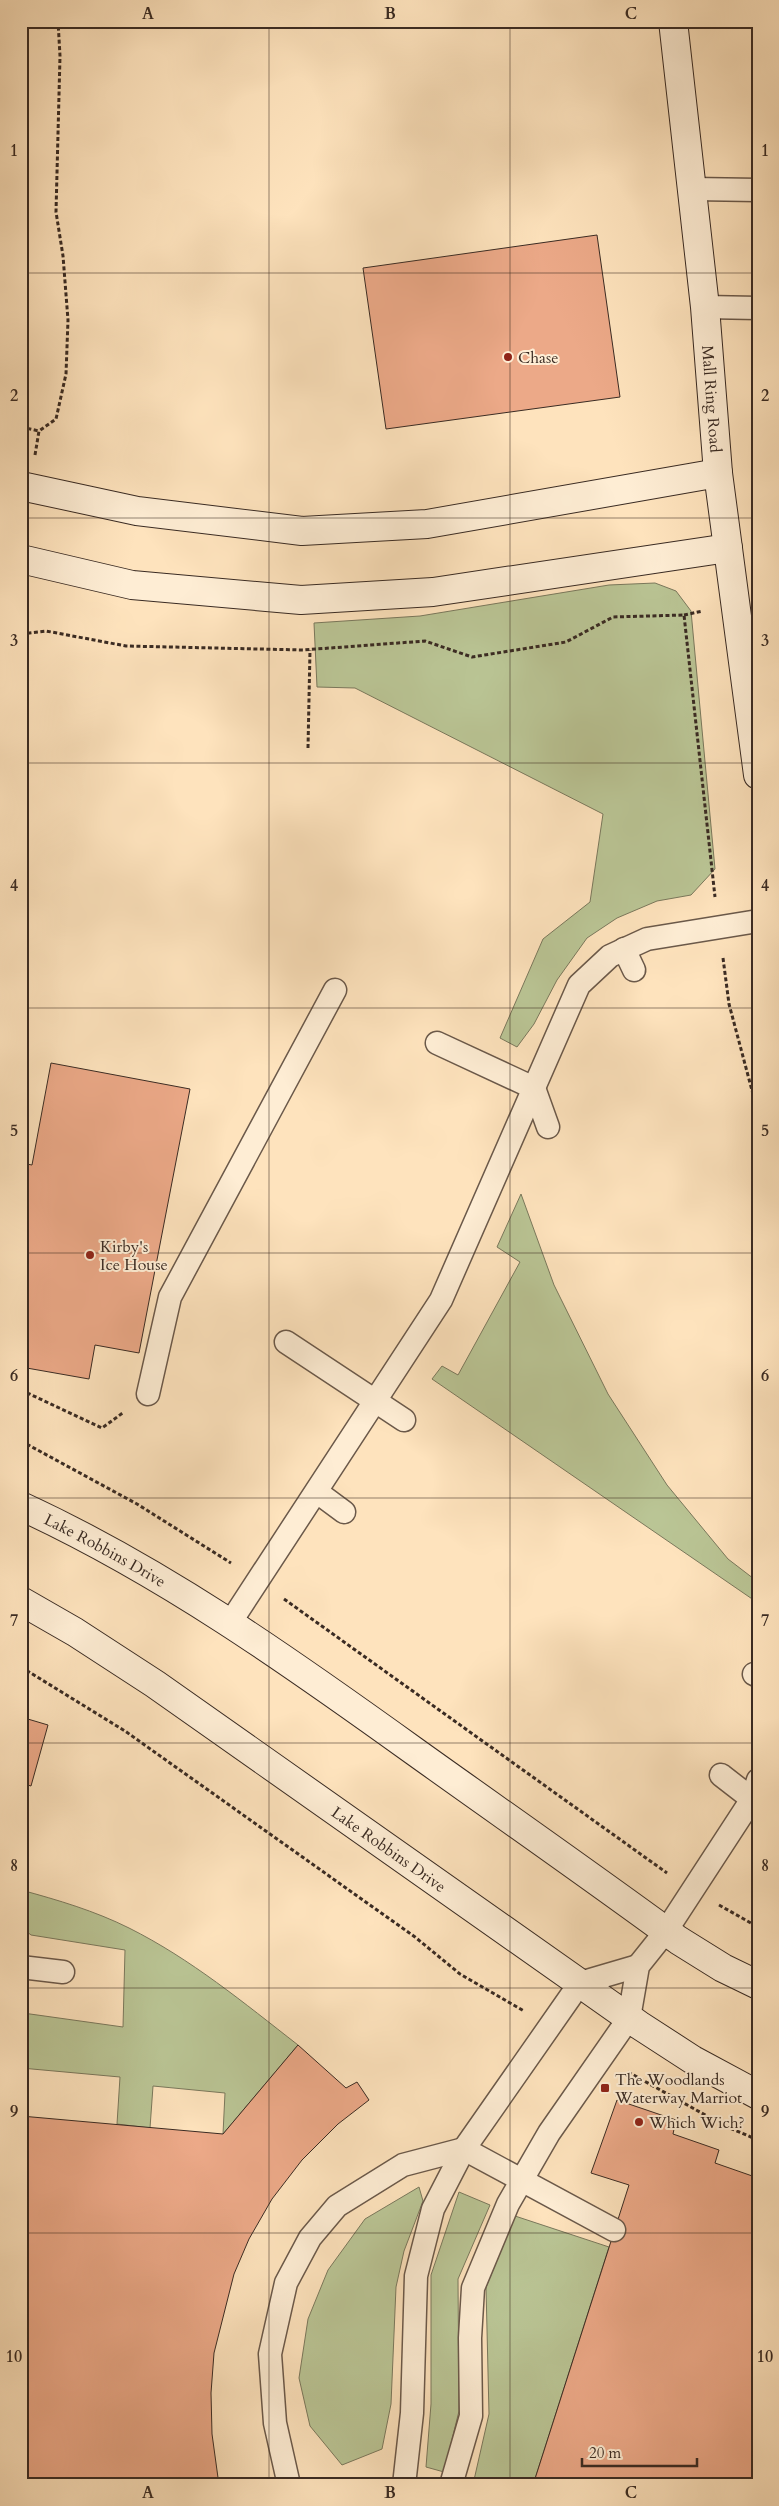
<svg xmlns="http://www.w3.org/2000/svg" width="779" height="2506" font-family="Cardo,serif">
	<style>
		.green { fill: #bac595; stroke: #7a785c }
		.building { fill: #eca988; stroke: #3a2b23 }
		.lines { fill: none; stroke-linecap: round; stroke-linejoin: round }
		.lane-casing { stroke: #6b594a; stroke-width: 25 }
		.secondary-casing { stroke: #3a2b23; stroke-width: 30 }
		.path { stroke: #3a2b23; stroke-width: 3; stroke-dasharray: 4 2.5; stroke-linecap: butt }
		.lane { stroke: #feedd4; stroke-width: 22 }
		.secondary { stroke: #feedd4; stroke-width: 28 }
		.grid { fill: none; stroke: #3a2b23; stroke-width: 1; stroke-opacity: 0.55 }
		.poi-dot { fill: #8f2418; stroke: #feedd4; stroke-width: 2 }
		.labels { text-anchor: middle; stroke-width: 4; stroke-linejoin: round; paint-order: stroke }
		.poi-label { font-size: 16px; fill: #3a2b23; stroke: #feedd4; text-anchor: start }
		.street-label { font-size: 16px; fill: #3a2b23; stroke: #feedd4 }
		.neatline { fill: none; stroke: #3a2b23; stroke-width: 2 }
		.grid-label { font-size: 16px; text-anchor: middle; font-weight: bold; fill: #3a2b23 }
	</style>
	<rect width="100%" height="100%" fill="#fee3bd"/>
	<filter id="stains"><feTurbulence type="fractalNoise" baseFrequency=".004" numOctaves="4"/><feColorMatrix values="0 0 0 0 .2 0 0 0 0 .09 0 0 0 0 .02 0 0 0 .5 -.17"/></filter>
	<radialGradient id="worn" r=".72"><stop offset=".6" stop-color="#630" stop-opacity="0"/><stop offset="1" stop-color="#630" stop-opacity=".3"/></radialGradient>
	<!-- green -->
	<g class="green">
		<polygon points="655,583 676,591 691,611 715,869 691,895 657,901 617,918 587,938 557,980 534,1024 517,1047 500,1038 543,939 590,902 603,814 355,688 317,687 314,623 420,616 609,585"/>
		<polygon points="521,1194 554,1285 608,1394 667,1485 728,1559 758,1582 758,1603 432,1379 442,1366 458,1375 520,1262 497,1247"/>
		<path d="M21,1890C58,1900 95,1911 129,1928C191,1959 244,2003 298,2045L223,2134L225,2093L153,2086L150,2128L117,2124L120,2077L21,2068V2015L23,2013L123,2027L125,1950L31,1935L21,1927Z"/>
		<polygon points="419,2187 423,2201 404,2251 396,2287 391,2404 382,2449 342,2465 310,2426 299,2378 308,2319 328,2270 365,2219"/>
		<polygon points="459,2192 490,2205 458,2279 459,2411 444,2472 426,2467 431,2404 431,2275"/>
		<polygon points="515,2216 609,2247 533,2485 476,2485 474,2480 489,2414 486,2287"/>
	</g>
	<!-- building -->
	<g class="building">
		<polygon points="597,235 620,397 386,429 363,268"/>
		<polygon points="51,1063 190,1089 139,1353 95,1345 89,1379 21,1367 21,1163 32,1165"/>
		<polygon points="21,1717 48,1725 31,1786 21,1783"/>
		<polygon points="298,2045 346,2088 357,2082 369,2100 338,2124 302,2160 272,2199 249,2239 234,2274 214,2353 211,2393 212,2434 219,2485 21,2485 21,2116 223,2134"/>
		<polygon points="617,2100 676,2120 673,2134 719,2150 715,2163 758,2178 758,2485 533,2485 629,2185 591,2173"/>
	</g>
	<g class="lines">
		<defs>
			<g id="lane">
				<polyline points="693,189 758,190"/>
				<polyline points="705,307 758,308"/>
				<polyline points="624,949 634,970"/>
				<polyline points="437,1043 534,1088 548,1127"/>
				<polyline points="286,1342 404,1420"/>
				<polyline points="148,1394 170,1297 335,990"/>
				<polyline points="317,1492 344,1512"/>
				<polyline points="230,1623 441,1300 579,985 610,956 647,939 758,921"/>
				<polyline points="754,1674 758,1676"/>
				<polyline points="721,1775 752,1799"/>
				<polyline points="21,1967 63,1972"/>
				<polyline points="289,2485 275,2423 270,2354 286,2283 310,2238 337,2206 403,2165 464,2149 614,2230"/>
				<polyline points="404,2485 412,2413 416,2276 433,2209 464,2149 580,1983 638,1966"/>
				<polyline points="451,2485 471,2416 470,2338 473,2288 508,2204 549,2133 629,2018 638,1966 666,1931 752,1799 758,1780"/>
			</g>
			<g id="secondary">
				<path id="s1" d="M673,21L705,307L718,473L758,775"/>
				<polyline points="21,486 137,511 302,531 427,524 718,473"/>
				<polyline points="21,559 132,585 301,600 433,592 728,548"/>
				<path id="s2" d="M21,1506C162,1571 289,1661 414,1751C502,1814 591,1876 678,1940L723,1968L758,1985"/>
				<path id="s3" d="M21,1601L75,1632L155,1684L639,2025L693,2060L758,2095"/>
			</g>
		</defs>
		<!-- lane casing -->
		<use href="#lane" class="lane-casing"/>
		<!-- secondary casing -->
		<use href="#secondary" class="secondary-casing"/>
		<!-- path -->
		<g class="path">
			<polyline points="21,427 39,431"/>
			<polyline points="35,455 39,431 56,419 66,374 68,320 63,256 56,212 60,56 58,21"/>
			<polyline points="684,615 703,611"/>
			<polyline points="21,634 46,631 126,646 303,650 425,641 472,657 566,642 613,617 684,615 715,897"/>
			<polyline points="308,748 310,650"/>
			<polyline points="723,958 729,1004 758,1113"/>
			<polyline points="21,1390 102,1428 124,1412"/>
			<polyline points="21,1441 137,1504 231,1563"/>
			<polyline points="284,1599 667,1873"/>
			<polyline points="21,1667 125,1731 415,1937 460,1974 524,2011"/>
			<polyline points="719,1905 758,1927"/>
			<polyline points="628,2072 725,2126 758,2140"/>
		</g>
		<!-- lane -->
		<use href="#lane" class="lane"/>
		<!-- secondary -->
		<use href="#secondary" class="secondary"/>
	</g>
	<!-- grid -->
	<path class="grid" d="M269,21V2485M510,21V2485M21,273H758M21,518H758M21,763H758M21,1008H758M21,1253H758M21,1498H758M21,1743H758M21,1988H758M21,2233H758"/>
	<!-- markers -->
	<g class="poi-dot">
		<circle cx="508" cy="357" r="5"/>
		<circle cx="90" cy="1255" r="5"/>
		<rect x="600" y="2083" width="10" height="10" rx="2.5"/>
		<circle cx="639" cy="2122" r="5"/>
	</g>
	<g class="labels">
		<!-- poi labels -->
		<g class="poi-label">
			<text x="518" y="363">Chase</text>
			<text x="100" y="1252">Kirby's<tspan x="100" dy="18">Ice House</tspan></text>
			<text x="615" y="2085">The Woodlands<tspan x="615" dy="18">Waterway Marriot</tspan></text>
			<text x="649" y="2128">Which Wich?</text>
		</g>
		<!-- street labels -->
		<g class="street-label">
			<text dy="6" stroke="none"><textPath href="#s1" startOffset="380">Mall Ring Road</textPath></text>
			<text dy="6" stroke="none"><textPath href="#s2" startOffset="95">Lake Robbins Drive</textPath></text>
			<text dy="6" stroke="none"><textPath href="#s3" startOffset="444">Lake Robbins Drive</textPath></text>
		</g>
	</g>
	<!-- margin -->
	<rect width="779" height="2506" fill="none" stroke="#fee3bd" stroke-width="55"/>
	<!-- scale -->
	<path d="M582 2458v8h115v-8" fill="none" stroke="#3a2b23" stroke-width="2.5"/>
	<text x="589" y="2458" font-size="15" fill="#3a2b23" stroke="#feedd4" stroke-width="4" paint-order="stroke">20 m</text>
	<rect x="28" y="28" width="724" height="2450" class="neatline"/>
	<g class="grid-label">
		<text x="148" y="19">A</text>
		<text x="390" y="19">B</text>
		<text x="631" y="19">C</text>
		<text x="14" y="156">1</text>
		<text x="765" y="156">1</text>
		<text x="14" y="401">2</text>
		<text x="765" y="401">2</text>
		<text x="14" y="646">3</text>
		<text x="765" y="646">3</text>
		<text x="14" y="891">4</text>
		<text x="765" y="891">4</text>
		<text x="14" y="1136">5</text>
		<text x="765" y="1136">5</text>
		<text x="14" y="1381">6</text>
		<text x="765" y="1381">6</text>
		<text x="14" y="1626">7</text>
		<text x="765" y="1626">7</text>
		<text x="14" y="1871">8</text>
		<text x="765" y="1871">8</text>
		<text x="14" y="2117">9</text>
		<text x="765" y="2117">9</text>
		<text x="14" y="2362">10</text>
		<text x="765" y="2362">10</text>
		<text x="148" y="2498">A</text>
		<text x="390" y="2498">B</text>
		<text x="631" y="2498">C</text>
	</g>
	<rect width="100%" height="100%" filter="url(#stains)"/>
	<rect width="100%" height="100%" fill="url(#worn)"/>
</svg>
